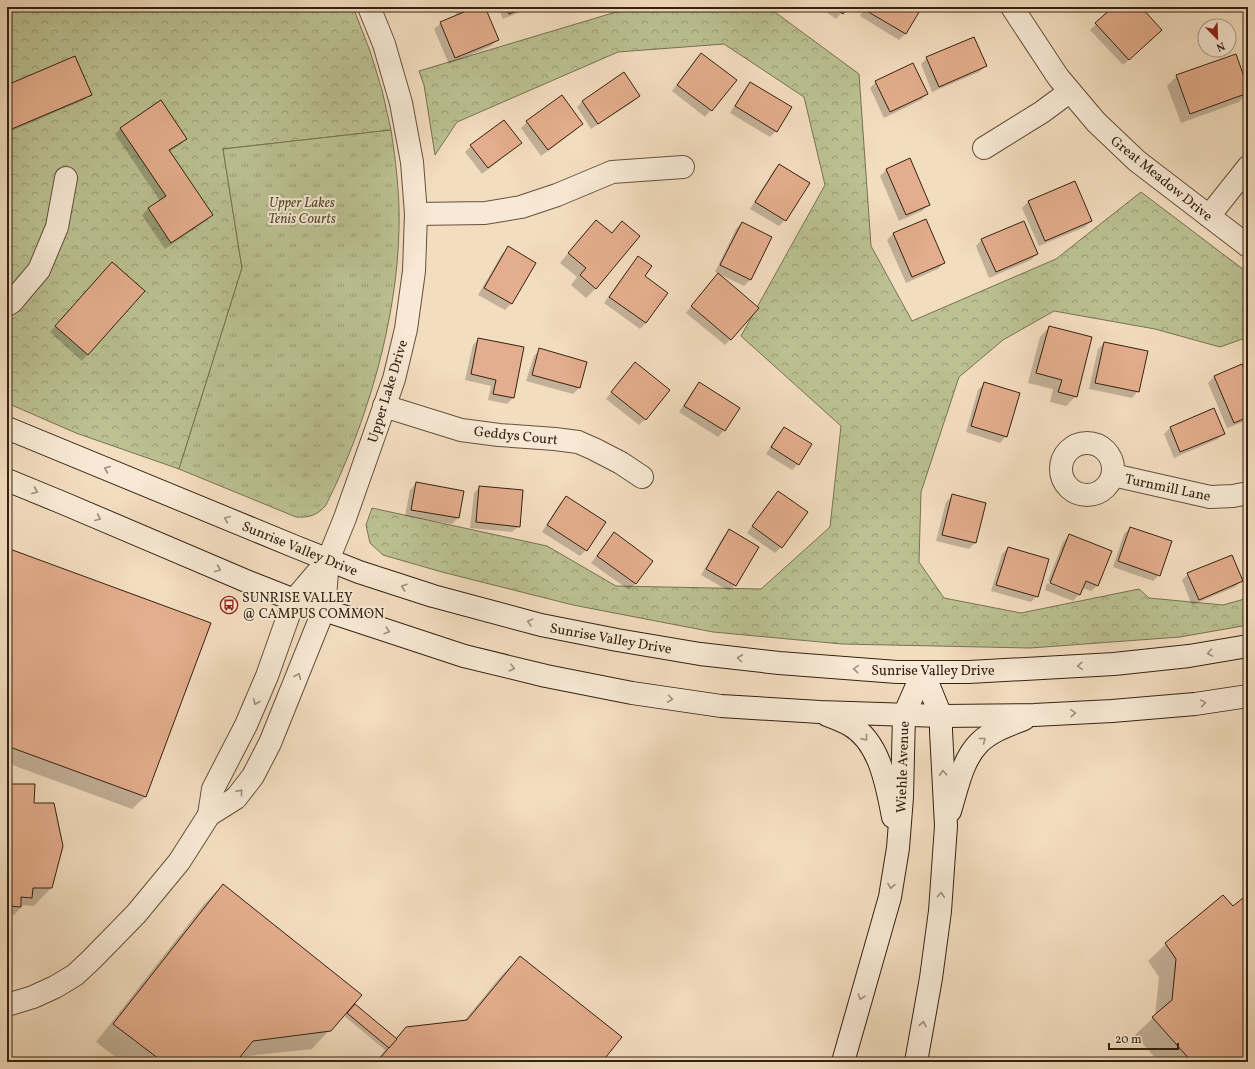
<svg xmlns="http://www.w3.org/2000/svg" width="1255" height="1069" font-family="Vollkorn,serif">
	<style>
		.forest { fill: url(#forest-crowns); stroke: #787252 }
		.park { fill: url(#park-tufts); stroke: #787252 }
		.shadow { fill: #0003 }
		.building { fill: #e4ad8d; stroke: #342211 }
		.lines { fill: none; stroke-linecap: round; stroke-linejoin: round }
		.street-casing { stroke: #64513c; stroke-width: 24 }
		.secondary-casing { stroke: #342211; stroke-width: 24 }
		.street { stroke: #f7e9d5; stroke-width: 22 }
		.secondary { stroke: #f7e9d5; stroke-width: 22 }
		.oneway { stroke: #9f8f7d }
		.labels { text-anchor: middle; stroke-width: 4; stroke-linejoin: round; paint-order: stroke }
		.street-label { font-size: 14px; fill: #342211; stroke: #f7e9d5 }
		.park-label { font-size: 14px; font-style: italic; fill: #564a31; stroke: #f7e9d5 }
		.poi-label { font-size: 14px; fill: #342211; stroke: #f7e9d5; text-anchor: start }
	</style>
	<defs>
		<pattern id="forest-crowns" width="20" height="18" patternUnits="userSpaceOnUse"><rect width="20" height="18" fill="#bbc192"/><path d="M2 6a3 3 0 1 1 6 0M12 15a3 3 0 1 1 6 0" fill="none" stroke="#999c76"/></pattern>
		<pattern id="park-tufts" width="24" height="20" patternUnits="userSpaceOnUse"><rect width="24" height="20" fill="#bbc192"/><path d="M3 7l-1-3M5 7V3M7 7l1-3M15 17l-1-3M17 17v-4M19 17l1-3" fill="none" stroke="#999c76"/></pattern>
	</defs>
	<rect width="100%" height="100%" fill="#f3ddbf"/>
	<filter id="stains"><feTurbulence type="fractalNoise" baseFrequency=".005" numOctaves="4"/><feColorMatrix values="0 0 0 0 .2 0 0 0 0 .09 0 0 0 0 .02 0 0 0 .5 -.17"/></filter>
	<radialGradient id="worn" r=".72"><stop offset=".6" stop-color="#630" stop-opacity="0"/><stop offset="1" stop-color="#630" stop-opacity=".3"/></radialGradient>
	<!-- forest -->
	<g class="forest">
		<polygon points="7,7 353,7 370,51 382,90 391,130 223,149 242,268 179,469 76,433 7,403"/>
		<polygon points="720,7 768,7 859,74 871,246 912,321 1056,259 1141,192 1248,273 1248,337 1220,347 1155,329 1054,311 1003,340 959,377 921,492 919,562 944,598 1021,613 1139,589 1149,598 1223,605 1248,598 1248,625 1180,637 1030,648 842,644 713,632 573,605 442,572 383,555 370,543 366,525 372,508 547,546 616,586 761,589 830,527 841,426 741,336 825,185 804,97 724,44 618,52 457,122 435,155 424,85 419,71 616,12"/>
	</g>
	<!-- park -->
	<path class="park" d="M391,130C396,163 400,196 399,229C397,321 367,423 326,505C318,515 309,518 296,517L179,469L242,268L223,149Z"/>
	<!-- shadow -->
	<g class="shadow">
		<polygon points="453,7 484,7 498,39 491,46 449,64 434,29 441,23 457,16"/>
		<polygon points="498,7 532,7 503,19"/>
		<polygon points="819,7 847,7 836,19"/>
		<polygon points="865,7 921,7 905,34 899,40 860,16"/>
		<polygon points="1114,7 1139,7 1155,36 1123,65 1090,30"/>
		<polygon points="702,54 735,80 705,117 672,91 695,60"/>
		<polygon points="927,58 986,66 979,72 932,92 921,64"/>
		<polygon points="1177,76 1248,91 1248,93 1239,102 1181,123 1167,86"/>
		<polygon points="876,82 927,94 921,100 884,118 870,88"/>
		<polygon points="750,83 776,131 770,137 730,113 744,90"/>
		<polygon points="7,86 91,94 84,100 7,133"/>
		<polygon points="639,96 633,102 591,129 577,107 583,101"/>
		<polygon points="527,122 582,124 576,130 541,156 521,128"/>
		<polygon points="121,128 186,139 180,145 169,152 212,215 206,221 165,249 142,215 148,209 160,201 115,134"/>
		<polygon points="520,143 514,149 482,174 465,152 471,146"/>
		<polygon points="779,165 785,220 779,226 750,209 773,171"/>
		<polygon points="886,170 929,205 922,211 899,221 880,176"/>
		<polygon points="1075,182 1091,221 1085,227 1039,246 1022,208 1028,202"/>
		<polygon points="596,221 596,288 586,298 571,285 577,277 560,263 587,230"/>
		<polygon points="742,223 771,237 750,280 744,286 715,272 736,229"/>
		<polygon points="894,233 944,263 938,269 906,283 887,240"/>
		<polygon points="982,239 1037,254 1031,260 989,278 976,246"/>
		<polygon points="508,248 535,263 511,304 505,310 478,295 502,254"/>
		<polygon points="638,257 643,277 646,323 640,329 604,303 632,264"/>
		<polygon points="106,270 88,354 82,361 50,332"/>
		<polygon points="712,281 731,339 725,345 686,313"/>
		<polygon points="1049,327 1076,396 1066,406 1050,402 1053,389 1028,383 1040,337"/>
		<polygon points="479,339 513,398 507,404 488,400 491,386 465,380 473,345"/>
		<polygon points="1104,343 1138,391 1132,398 1089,389 1098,349"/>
		<polygon points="540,350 586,363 579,388 573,394 526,381 534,356"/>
		<polygon points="1242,365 1248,378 1248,420 1227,428 1208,383 1214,377"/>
		<polygon points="629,370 646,419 639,425 606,399"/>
		<polygon points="985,383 1006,436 1000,443 966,432 978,390"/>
		<polygon points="699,384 739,408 724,430 718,437 679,412 693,390"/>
		<polygon points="1214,409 1224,433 1218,439 1174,458 1164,434 1170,428"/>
		<polygon points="784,428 811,444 798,464 792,470 766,454 778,434"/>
		<polygon points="416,483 458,518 452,524 405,516 410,490"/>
		<polygon points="480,487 519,526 512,532 470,528 474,493"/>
		<polygon points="778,492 781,547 775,553 747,533 772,498"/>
		<polygon points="952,496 985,503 975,543 969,549 936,541 946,502"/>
		<polygon points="567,497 586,550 580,556 542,532 560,503"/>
		<polygon points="1130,528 1159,575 1153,581 1113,567 1124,534"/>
		<polygon points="729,531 735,585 729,591 701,575 723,537"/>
		<polygon points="614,533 652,561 635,584 629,590 591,563 608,540"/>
		<polygon points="1069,536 1098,585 1091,591 1082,588 1079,594 1073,601 1045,590 1047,583 1078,595 1078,593 1048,581 1063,542"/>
		<polygon points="1008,548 1037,596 1031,602 991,591 1002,554"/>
		<polygon points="7,549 145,797 132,809 7,763"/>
		<polygon points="1248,559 1248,577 1242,564"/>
		<polygon points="1188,574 1241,581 1235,587 1192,605 1182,580"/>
		<polygon points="7,785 33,804 51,888 34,906 23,905 14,915 11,915 7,919"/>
		<polygon points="223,885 352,1008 395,1039 406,1028 464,1021 502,975 520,957 601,1062 375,1062 385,1050 343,1015 312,1049 239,1057 235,1062 122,1062 96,1042 205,903"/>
		<polygon points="1248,895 1248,1062 1159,1062 1135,1035 1155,1016 1159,977 1148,961 1166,944 1233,907"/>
	</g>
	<!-- building -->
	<g class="building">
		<polygon points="461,7 485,7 499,40 455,58 440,22 464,12"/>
		<polygon points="506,7 525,7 509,14"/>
		<polygon points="834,7 848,7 843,14"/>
		<polygon points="867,7 922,7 906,34 865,10"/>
		<polygon points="1113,7 1141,7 1162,30 1129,60 1095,23"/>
		<polygon points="974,37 987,66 939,87 926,57"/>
		<polygon points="701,53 737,80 712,111 677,85"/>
		<polygon points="1236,54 1248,88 1248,93 1190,114 1176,75"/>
		<polygon points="75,56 92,95 7,131 7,85"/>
		<polygon points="913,63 928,94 890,112 875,81"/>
		<polygon points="624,72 640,96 598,124 582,101"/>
		<polygon points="750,82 792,107 777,132 735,106"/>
		<polygon points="562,95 583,124 548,150 526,121"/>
		<polygon points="161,100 187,139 169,150 213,215 171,243 148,208 166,196 120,128"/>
		<polygon points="504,120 522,143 488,168 470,145"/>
		<polygon points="910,158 930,205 906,215 886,169"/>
		<polygon points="779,164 810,183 786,221 755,202"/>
		<polygon points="1075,181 1092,221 1045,241 1028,201"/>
		<polygon points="926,219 945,263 912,277 893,233"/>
		<polygon points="596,220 612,233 622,221 640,236 596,289 580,275 586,268 568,253"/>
		<polygon points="1024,221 1038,254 996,272 981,239"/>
		<polygon points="742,222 772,237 751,280 720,265"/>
		<polygon points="508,246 536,263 512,304 484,288"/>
		<polygon points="638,256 652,266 645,276 668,293 646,323 609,297"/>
		<polygon points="112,262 145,291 88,355 55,326"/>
		<polygon points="718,273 759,308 731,340 691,306"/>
		<polygon points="1049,326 1092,337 1077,397 1058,392 1062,380 1036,373"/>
		<polygon points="478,338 524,347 514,398 493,394 496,380 471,374"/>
		<polygon points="1104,342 1148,351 1139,392 1095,383"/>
		<polygon points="539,348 587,362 580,388 532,375"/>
		<polygon points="635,362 670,390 646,420 611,392"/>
		<polygon points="1242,364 1248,377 1248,417 1234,423 1214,376"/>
		<polygon points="699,382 740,408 725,431 684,406"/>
		<polygon points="984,382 1020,393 1007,437 971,426"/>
		<polygon points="1214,408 1225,434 1180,452 1170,427"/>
		<polygon points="784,427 812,444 799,465 771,447"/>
		<polygon points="416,482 464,491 459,518 411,510"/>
		<polygon points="479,486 523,490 520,527 476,522"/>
		<polygon points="778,491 808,512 782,548 752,526"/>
		<polygon points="952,494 986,503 976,543 942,535"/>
		<polygon points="566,496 606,522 587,551 547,525"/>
		<polygon points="1130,527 1172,541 1160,576 1118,561"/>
		<polygon points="729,529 759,547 736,586 706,569"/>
		<polygon points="614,532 653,561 636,584 597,556"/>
		<polygon points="1069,534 1112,551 1098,586 1086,581 1080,595 1050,583"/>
		<polygon points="1008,547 1049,559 1038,597 996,585"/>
		<polygon points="7,548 211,623 146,797 7,746"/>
		<polygon points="1232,555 1243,581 1199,600 1187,573"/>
		<polygon points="7,784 35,784 34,803 54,803 63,846 52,888 33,888 32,898 21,897 21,907 7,906"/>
		<polygon points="223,884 362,995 331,1031 253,1041 236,1062 163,1062 113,1024"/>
		<polygon points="1248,894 1248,1062 1220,1062 1216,1058 1212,1062 1192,1062 1152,1017 1172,1000 1176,959 1165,943 1223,895 1233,906"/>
		<polygon points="520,956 622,1037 602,1062 377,1062 406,1027 467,1020"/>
		<polygon points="355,1004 397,1039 389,1048 347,1013"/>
	</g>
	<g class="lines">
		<defs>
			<g id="street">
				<polyline points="1012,7 1058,77 1096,122 1137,161 1248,246"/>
				<polyline points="984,148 1042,112 1069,92"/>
				<polyline points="416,214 485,213 521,207 557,195 612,172 683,167"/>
				<polyline points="1209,216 1248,167"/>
				<polyline points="7,305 12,302 39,270 57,227 66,178"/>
				<polyline points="384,406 461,430 499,435 555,439 578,442 594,449 621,463 642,477"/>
				<circle cx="1087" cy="469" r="26"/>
				<polyline points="1113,475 1210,497 1233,496 1248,493"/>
				<polyline points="209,815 213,789 246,725 267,676 294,600 328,560"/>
				<polyline points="7,1005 33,997 55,987 75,975 92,959 136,914 179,862 209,815 236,798 253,776 270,743 324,609 328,560 345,518 394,379 406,329 414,271 416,214 412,162 401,103 384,44 369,7"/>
			</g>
			<g id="secondary">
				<polyline points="7,428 296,547 359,572 433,596 541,625 617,640 700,654 779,663 897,672 969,672 1114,664 1189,656 1248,646"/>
				<polyline points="7,480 63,503 251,583 294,600 464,656 546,676 632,693 721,706 820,712 941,716 1034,715 1112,711 1195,704 1248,696"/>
				<path d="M827,715C835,718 843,721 850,725C880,742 887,786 893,817"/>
				<path d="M950,811C957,789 962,760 979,743C991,731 1009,725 1024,719"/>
				<polyline points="843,1062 890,897 898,848 902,797 904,715 923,672"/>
				<polyline points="916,1062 931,978 940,911 946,826 941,731 941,716 923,672"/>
			</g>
		</defs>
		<!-- street casing -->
		<use href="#street" class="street-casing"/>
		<!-- secondary casing -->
		<use href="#secondary" class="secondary-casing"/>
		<!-- street -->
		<use href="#street" class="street"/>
		<!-- secondary -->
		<use href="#secondary" class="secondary"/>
	</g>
	<!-- one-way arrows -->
	<defs><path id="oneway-chevron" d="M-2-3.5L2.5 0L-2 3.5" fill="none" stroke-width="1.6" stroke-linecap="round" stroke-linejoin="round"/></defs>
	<g class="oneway">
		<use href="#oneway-chevron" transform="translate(107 469) rotate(-158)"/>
		<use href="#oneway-chevron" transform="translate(35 491) rotate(22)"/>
		<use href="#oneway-chevron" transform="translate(98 518) rotate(23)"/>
		<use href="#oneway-chevron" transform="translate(227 519) rotate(-157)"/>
		<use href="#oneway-chevron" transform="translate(218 569) rotate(23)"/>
		<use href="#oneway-chevron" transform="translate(404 587) rotate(-161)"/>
		<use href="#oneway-chevron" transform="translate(530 622) rotate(-165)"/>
		<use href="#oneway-chevron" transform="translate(387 631) rotate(18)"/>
		<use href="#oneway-chevron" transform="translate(1210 653) rotate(170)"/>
		<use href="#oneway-chevron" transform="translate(740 658) rotate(-173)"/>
		<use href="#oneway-chevron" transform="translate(1080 666) rotate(176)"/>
		<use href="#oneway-chevron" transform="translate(512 668) rotate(14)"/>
		<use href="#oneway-chevron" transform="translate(856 669) rotate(-176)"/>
		<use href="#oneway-chevron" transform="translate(298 676) rotate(-68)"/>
		<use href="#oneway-chevron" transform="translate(670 699) rotate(8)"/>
		<use href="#oneway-chevron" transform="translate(256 702) rotate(113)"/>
		<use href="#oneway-chevron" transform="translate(1203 703) rotate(-9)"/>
		<use href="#oneway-chevron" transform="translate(1073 713) rotate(-3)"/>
		<use href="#oneway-chevron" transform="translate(865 738) rotate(51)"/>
		<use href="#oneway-chevron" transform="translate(983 740) rotate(-38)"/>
		<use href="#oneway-chevron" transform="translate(943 773) rotate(-93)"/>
		<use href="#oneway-chevron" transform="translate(240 792) rotate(-51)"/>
		<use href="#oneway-chevron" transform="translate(891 886) rotate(100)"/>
		<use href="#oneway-chevron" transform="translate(941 895) rotate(-86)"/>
		<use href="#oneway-chevron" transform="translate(861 997) rotate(107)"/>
		<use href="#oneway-chevron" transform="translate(923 1024) rotate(-79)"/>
	</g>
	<!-- icons -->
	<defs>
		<symbol id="bus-ring" viewBox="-11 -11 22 22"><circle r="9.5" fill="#f7e9d5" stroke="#8f2418" stroke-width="1.5"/><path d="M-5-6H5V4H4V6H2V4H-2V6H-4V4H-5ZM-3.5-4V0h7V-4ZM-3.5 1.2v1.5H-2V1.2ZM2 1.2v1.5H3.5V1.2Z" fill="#8f2418"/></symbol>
	</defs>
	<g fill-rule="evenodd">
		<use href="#bus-ring" x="219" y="595" width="20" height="20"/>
	</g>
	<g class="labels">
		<!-- street labels -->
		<g class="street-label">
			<text transform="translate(1162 178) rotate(39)" y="5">Great Meadow Drive</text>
			<text transform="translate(387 391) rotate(-73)" y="5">Upper Lake Drive</text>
			<text transform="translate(516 435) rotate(6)" y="5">Geddys Court</text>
			<text transform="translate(1168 487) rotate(12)" y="5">Turnmill Lane</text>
			<text transform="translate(300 548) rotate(22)" y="5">Sunrise Valley Drive</text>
			<text transform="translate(611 638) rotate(10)" y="5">Sunrise Valley Drive</text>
			<text x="933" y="675">Sunrise Valley Drive</text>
			<text transform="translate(902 767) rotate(-88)" y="5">Wiehle Avenue</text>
		</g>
		<!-- park labels -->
		<g class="park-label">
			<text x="302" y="207">Upper Lakes<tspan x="302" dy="16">Tenis Courts</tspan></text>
		</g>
		<!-- poi labels -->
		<g class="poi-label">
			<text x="242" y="602">SUNRISE VALLEY<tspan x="242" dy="16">@ CAMPUS COMMON</tspan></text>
		</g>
	</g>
	<!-- margin -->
	<rect width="1255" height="1069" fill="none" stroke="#f3ddbf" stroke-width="24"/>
	<rect x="8" y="8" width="1239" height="1053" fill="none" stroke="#342211" stroke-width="2"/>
	<rect x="12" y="12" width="1231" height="1045" fill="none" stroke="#342211"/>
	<!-- north arrow -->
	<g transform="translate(1217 38) rotate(157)"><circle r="19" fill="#f7e9d5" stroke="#a99987"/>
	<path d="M0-3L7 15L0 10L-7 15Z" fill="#8f2418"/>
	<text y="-6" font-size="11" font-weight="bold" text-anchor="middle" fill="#342211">N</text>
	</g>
	<!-- scale -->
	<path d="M1109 1043v6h69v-6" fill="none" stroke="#342211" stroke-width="2"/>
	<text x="1115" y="1043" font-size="12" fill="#342211" stroke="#f7e9d5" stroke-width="3" paint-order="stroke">20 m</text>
	<rect width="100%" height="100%" filter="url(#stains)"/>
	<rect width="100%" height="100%" fill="url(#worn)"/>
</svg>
